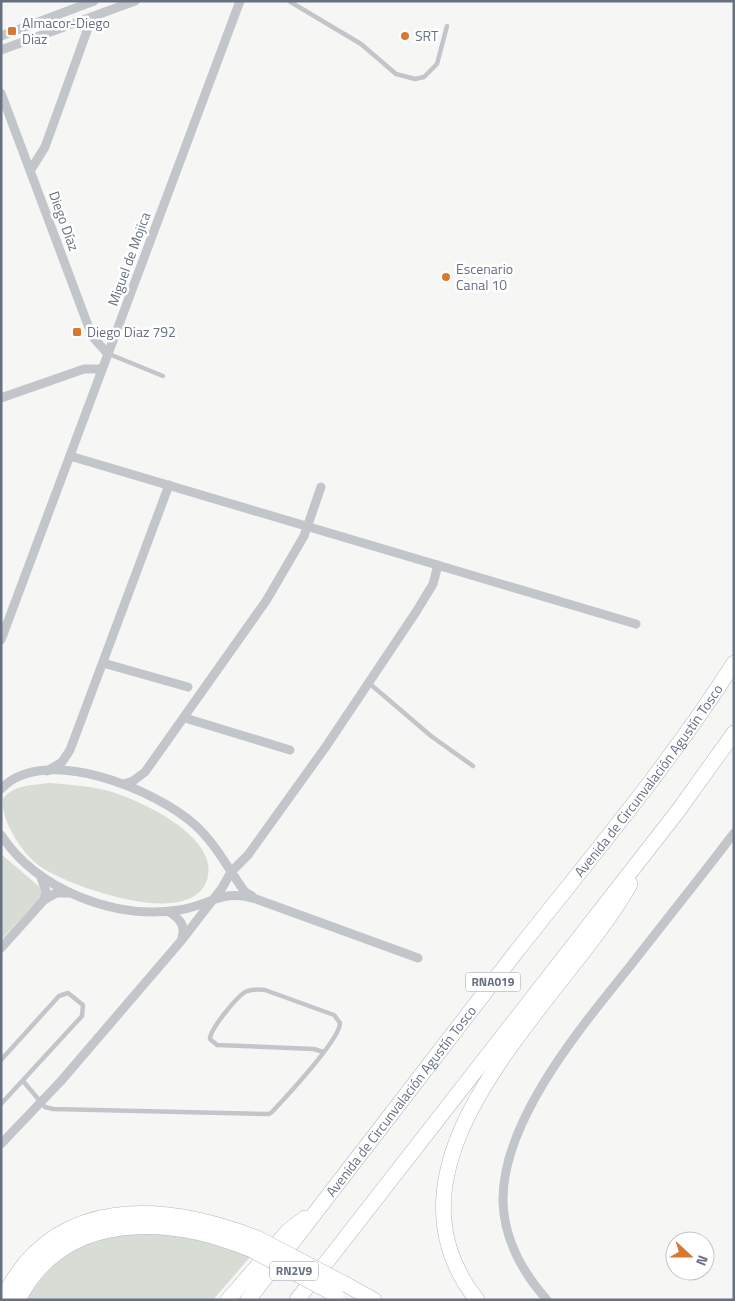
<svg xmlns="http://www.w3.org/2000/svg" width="735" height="1301" font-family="'Titillium Web',sans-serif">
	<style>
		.green { fill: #d7ddd5 }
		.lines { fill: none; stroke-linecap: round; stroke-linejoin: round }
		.highway-casing { stroke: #b5b7bb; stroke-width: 16 }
		.lane { stroke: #c2c5c9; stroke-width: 4.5 }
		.street { stroke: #c2c5c9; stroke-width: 9 }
		.highway { stroke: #fff; stroke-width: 15 }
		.highway-bridge-casing { stroke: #b5b7bb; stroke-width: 16; stroke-linecap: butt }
		.highway-bridge { stroke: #fff; stroke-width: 15 }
		.poi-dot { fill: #d97831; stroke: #fff; stroke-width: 2 }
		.labels { text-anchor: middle; stroke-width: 5; stroke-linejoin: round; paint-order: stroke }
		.shield { fill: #fff; stroke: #959ca8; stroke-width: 1 }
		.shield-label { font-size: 12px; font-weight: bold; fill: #677183 }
		.poi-label { font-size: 14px; fill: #677183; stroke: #fff; text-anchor: start }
		.street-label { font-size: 14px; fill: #677183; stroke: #fff }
	</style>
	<rect width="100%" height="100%" fill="#f6f7f4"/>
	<!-- green -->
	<g class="green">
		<path d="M49,783C68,784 86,786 105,790C137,798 222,837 207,880C190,930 73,887 44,869C26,859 0,822 3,799C12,785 34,785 49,783Z"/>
		<polygon points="1,854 42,889 42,896 1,940"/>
		<path d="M136,1233C180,1233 209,1242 250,1257L213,1300H26C57,1253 81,1241 136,1233Z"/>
	</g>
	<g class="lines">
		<defs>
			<g id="highway">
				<polyline points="345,1284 374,1300"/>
				<path d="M2,1300C53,1193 165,1202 259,1239"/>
				<path d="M18,1300C64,1209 169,1216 250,1249"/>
				<polyline points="228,1300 288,1231 305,1218"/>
				<path id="s1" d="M248,1300C338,1184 426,1068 516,952C591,857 669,765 734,663"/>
				<polyline points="297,1300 678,811 734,733"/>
				<path d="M477,1300C364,1157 566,999 630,884"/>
			</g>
		</defs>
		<!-- highway casing -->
		<use href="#highway" class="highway-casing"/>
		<!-- lane -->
		<g class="lane">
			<polyline points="289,1 361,44 396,74 415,79 424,77 437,64 447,26"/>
			<polyline points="109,354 163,376"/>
			<polyline points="369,683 431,736 473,766"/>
			<polyline points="1,1060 59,996 68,993 83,1005 82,1016 1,1104"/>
			<path d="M23,1081L45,1107L53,1109L269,1114L272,1112C286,1097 340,1039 340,1023L334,1015L265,990C258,989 252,989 245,992C236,998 210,1029 210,1039L217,1045L314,1049L323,1052"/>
		</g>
		<!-- street -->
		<g class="street">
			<polyline points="1,36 94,1"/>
			<polyline points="1,50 135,1"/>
			<polyline points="1,93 92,336 108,354"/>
			<polyline points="30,171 45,147 92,17"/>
			<polyline points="1,398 84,369 102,369"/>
			<polyline points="70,456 636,624"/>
			<polyline points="1,640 240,1"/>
			<polyline points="103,663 188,687"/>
			<polyline points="185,718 290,750"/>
			<polyline points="47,771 62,762 70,750 169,485"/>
			<polyline points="124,784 133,781 145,772 266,601 304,536 321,487"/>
			<path d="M1,789C44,743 157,790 195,825C216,844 228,869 245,892L252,896"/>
			<path d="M1,835C37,890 115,920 179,910C212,905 221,888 256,899L418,958"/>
			<polyline points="40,875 46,891 44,900 56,893 69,893"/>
			<path d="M169,912C179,918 186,925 182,938"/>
			<polyline points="1,948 44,900"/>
			<polyline points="1,1144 61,1081 181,941 222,888 231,872 248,855 327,745 416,612 433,584 438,565"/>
			<path d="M547,1300C523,1273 504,1239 503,1201C502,1120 582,1026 631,965C665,921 700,878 734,833"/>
		</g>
		<!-- highway -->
		<use href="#highway" class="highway"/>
		<defs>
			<g id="highway-bridge">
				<polyline points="259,1239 345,1284"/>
				<polyline points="250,1249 336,1295"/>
			</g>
		</defs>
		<!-- highway-bridge casing -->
		<use href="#highway-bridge" class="highway-bridge-casing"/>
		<!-- highway-bridge -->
		<use href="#highway-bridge" class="highway-bridge"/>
	</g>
	<!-- markers -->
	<g class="poi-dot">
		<rect x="7" y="26" width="10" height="10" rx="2.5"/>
		<circle cx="405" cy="36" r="5"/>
		<circle cx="446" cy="277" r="5"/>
		<rect x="72" y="327" width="10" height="10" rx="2.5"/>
	</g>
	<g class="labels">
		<!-- shield labels -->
		<g class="shield">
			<rect x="465.5" y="972.5" width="55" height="19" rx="4"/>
			<rect x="270" y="1261.5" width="48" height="19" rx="4"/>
		</g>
		<g class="shield-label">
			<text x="493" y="986">RNA019</text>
			<text x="294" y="1275">RN2V9</text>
		</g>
		<!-- poi labels -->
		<g class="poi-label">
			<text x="22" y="28">Almacor-Diego<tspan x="22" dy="16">Diaz</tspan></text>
			<text x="415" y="41">SRT</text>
			<text x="456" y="274">Escenario<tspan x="456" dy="16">Canal 10</tspan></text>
			<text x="87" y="337">Diego Diaz 792</text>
		</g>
		<!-- street labels -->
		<g class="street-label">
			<text transform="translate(64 221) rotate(70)" y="5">Diego Díaz</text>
			<text transform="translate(129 259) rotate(-70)" y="5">Miguel de Mojica</text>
			<text dy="5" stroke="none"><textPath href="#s1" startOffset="656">Avenida de Circunvalación Agustín Tosco</textPath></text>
			<text dy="5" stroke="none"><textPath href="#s1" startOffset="251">Avenida de Circunvalación Agustín Tosco</textPath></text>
		</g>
	</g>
	<!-- border -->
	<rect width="735" height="1301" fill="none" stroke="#677183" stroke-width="5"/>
	<!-- north arrow -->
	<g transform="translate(690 1256) rotate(111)"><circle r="24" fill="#ffffff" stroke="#c2c6cd"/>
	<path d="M0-4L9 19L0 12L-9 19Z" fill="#d97831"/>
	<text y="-8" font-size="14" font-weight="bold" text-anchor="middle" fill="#677183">N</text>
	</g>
</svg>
